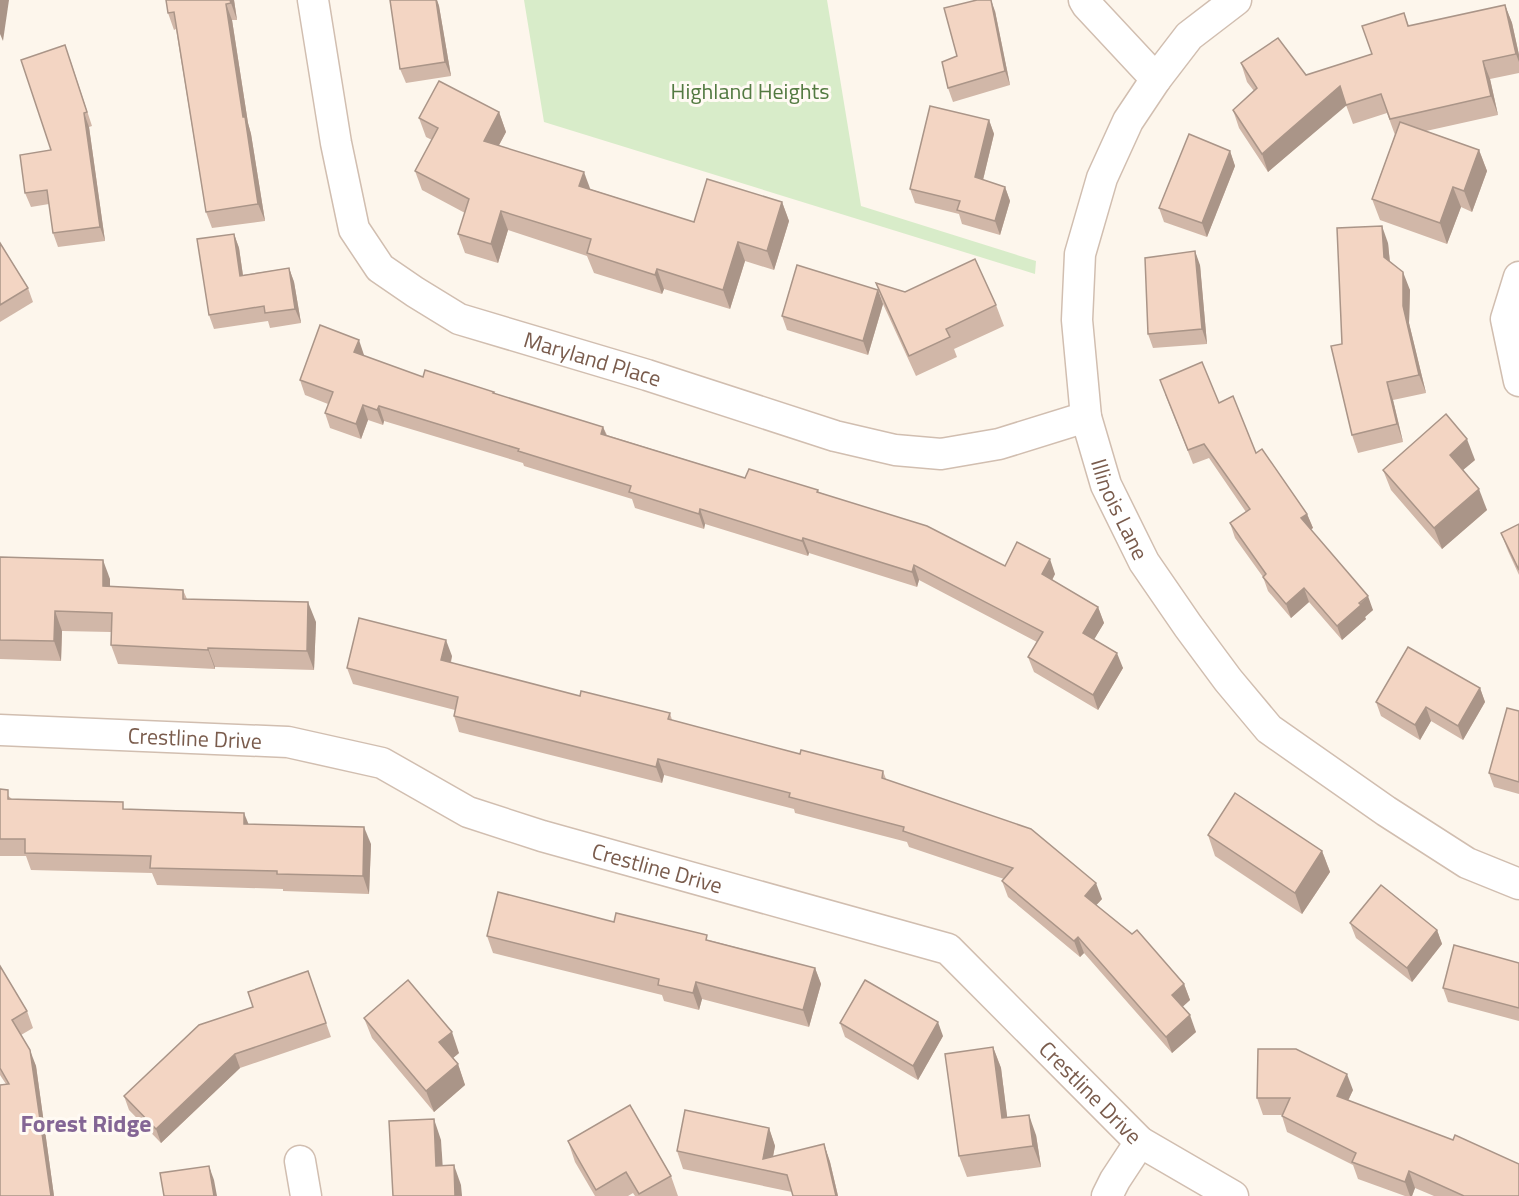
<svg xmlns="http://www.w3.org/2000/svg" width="1519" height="1196" font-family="'Titillium Web',sans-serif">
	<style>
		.green { fill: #d8ecc9 }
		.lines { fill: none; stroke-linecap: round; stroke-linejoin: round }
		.minor-casing { stroke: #d1beb0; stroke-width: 33 }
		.minor { stroke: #fff; stroke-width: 30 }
		.wall { fill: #d1b7a8 }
		.shaded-wall { fill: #aa9588 }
		.building { fill: #f3d5c3; stroke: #aa9588; stroke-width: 1.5 }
		.labels { text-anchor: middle; stroke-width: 6; stroke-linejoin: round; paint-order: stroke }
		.park-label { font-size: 22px; fill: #537a41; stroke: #fffaf3 }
		.street-label { font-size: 22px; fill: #7a5c4d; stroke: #fffaf3 }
		.neighbourhood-label { font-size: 24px; font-weight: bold; fill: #846695; stroke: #fffaf3 }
	</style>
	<rect width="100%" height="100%" fill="#fdf6ec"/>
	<!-- green -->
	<polygon class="green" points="524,0 827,0 861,206 1036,261 1035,274 544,122"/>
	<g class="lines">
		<defs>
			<g id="minor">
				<path id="s1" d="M313,0L336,143L354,229L380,268L415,292L459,319L647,375L835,436L895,450L941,454L999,444L1086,417"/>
				<path id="s2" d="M1084,0L1087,5L1156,79L1128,121L1102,178L1080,254L1077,320L1086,417L1106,485L1144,562L1188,626L1228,680L1269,729L1386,811L1467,863L1519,884"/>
				<polyline points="1156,79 1189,36 1236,0"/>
				<polyline points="1519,277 1506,319 1519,381"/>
				<path id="s3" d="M0,730L288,742L382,763L468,812L542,836L948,949L1140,1142L1233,1196"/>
				<polyline points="300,1161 306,1196"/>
				<polyline points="1107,1196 1115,1180 1140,1142"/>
			</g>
		</defs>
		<!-- minor casing -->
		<use href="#minor" class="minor-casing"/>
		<!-- minor -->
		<use href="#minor" class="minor"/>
	</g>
	<!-- wall -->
	<g class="wall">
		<polygon points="234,0 237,20 232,20 248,123 251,134 265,221 212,228 206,212 176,29 174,30 168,13"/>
		<polygon points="390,0 437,0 439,6 451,76 406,83 400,69"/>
		<polygon points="1505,5 1512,23 1519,55 1519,73 1490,79 1498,115 1426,131 1479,150 1487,171 1472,212 1461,207 1447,244 1380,220 1372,199 1395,135 1387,113 1353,124 1346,105 1268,172 1239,128 1233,110 1254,91 1247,82 1241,63 1306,75 1372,54 1404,13 1409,26"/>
		<polygon points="995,11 1010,85 953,102 948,88 957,56"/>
		<polygon points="70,59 92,126 89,127 105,241 58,247 53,233 49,204 31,207 25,193 51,150"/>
		<polygon points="499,112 506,132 499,145 590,189 694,222 782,202 789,221 774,270 745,261 730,309 664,289 662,294 594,273 587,256 508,230 498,263 465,253 458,234 465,213 422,190 415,171 432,140 426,137 419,118"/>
		<polygon points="989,120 994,134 983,180 1005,187 1010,201 1000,235 962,224 959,214 915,203 910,189"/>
		<polygon points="1230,151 1235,166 1207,237 1164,222 1159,208"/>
		<polygon points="234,234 239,248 243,275 289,268 294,282 301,323 270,328 268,321 214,329 209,315"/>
		<polygon points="0,243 28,288 33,302 0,322"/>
		<polygon points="1388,243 1390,262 1410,290 1409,323 1426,393 1393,400 1403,442 1358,453 1352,435 1342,344"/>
		<polygon points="1200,265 1207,344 1153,348 1148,334"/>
		<polygon points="876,283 905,292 996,305 1004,326 954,349 957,357 916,376 883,304"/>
		<polygon points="878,290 883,304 868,355 787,330 782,316"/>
		<polygon points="364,355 364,356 423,377 494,392 495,394 603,427 607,435 745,478 818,490 819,492 1005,566 1055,574 1052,580 1098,607 1104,623 1094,639 1123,668 1098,710 1034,672 1028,657 1037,642 919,580 917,587 809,553 808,556 705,524 704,529 635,508 632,499 524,466 523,463 384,421 383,425 368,420 361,439 330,428 325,413 328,404 305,395 300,380"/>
		<polygon points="1165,394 1219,403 1256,453 1307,514 1313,528 1310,529 1373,610 1365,617 1366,619 1342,640 1309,602 1291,618 1268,591 1263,577 1235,538 1230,523 1246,512 1209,458 1193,464"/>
		<polygon points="1475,460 1463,470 1487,510 1442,549 1391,490 1383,470"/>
		<polygon points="1519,524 1519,575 1508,551 1501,533"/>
		<polygon points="0,557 110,579 110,587 183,590 187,599 316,622 314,670 215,667 215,669 118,664 111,645 111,632 62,631 61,661 0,659"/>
		<polygon points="452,656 451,663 580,696 670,713 672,720 800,754 883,771 886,779 1102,899 1096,905 1184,984 1190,1000 1182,1007 1196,1032 1172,1053 1084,953 1080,957 1008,897 1002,881 1004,879 909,847 907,842 795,813 794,809 664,775 662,783 459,732 454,716 455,710 353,684 347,668"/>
		<polygon points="1480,688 1485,702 1463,740 1431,721 1420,740 1381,716 1376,702"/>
		<polygon points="1519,711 1519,794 1494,787 1489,773"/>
		<polygon points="0,789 12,799 126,810 248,824 371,844 369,894 283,891 283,889 157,885 152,873 31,870 26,856 0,856"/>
		<polygon points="1208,835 1322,851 1330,872 1302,914 1215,856"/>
		<polygon points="614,922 709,940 815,968 821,984 809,1027 702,999 699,1010 664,1001 662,995 493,953 487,936"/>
		<polygon points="1350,923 1437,930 1442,944 1412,982 1356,938"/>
		<polygon points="1519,963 1519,1021 1448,1002 1443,988"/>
		<polygon points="0,966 27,1011 33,1028 21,1035 36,1066 54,1196 6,1084 0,1075"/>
		<polygon points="308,971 331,1037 240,1068 161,1143 129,1110 124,1096 253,1007"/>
		<polygon points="364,1018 459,1053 453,1058 458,1064 465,1085 434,1112 372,1038"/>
		<polygon points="840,1023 943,1036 918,1080 845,1037"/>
		<polygon points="993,1047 1001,1068 1007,1117 1036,1135 1041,1167 967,1177 959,1156"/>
		<polygon points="1353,1090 1348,1101 1519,1196 1434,1196 1415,1188 1412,1196 1405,1196 1358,1179 1353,1165 1287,1132 1282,1116 1282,1115 1263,1115 1257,1098"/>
		<polygon points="769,1128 775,1146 773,1157 824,1144 830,1162 838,1196 793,1196 792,1192 683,1169 677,1151"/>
		<polygon points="568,1141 671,1176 678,1196 635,1196 633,1193 628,1196 595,1196 575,1162"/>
	</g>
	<!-- shaded-wall -->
	<g class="shaded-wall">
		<polygon points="0,0 9,0 3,41 0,34"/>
		<polygon points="230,0 234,0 237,20 231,3"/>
		<polygon points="436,0 437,0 439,6 451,76 445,62"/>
		<polygon points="991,0 995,11 1010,85 1005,71"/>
		<polygon points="226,4 232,20 248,123 251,134 265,221 258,204 243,117"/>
		<polygon points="1505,5 1512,23 1519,55 1519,62 1516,54"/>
		<polygon points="1483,61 1490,79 1498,115 1491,96"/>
		<polygon points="1340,86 1347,105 1268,172 1262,154"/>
		<polygon points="499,112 506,132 491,160 484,141"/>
		<polygon points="84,113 89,127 105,241 100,227"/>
		<polygon points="989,120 994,134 980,192 975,177"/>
		<polygon points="1479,150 1487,171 1472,212 1464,191"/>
		<polygon points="1230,151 1235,166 1207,237 1202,223"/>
		<polygon points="584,172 591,191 579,186"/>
		<polygon points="1005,187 1010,201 1000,235 995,221"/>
		<polygon points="1453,187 1461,207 1447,244 1440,223"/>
		<polygon points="782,202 789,221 774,270 767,251"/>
		<polygon points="501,211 508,230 498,263 491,244"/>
		<polygon points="1382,226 1388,243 1391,275 1384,257"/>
		<polygon points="234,234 239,248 245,290 240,276"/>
		<polygon points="738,242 745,261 730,309 723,290"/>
		<polygon points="1195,251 1200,265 1207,344 1202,329"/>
		<polygon points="289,268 294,282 301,323 295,309"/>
		<polygon points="657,269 664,289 662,294 655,275"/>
		<polygon points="1403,272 1410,290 1409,323 1426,393 1419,375 1403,306"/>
		<polygon points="878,290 883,304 868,355 863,341"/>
		<polygon points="359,340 364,355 360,367 354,352"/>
		<polygon points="1387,382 1393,400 1403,442 1397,424"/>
		<polygon points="363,405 368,420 361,439 356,424"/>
		<polygon points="379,406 384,421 383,425 377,410"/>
		<polygon points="603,427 609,442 601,434"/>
		<polygon points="1467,439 1475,460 1457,475 1450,455"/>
		<polygon points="1479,489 1487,510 1442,549 1434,528"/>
		<polygon points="700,509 705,524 704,529 699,514"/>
		<polygon points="1307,514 1313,528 1306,533 1301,518"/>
		<polygon points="803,538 809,553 808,556 802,541"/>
		<polygon points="1050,559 1055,574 1047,590 1042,574"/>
		<polygon points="103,560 110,579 110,606 103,586"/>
		<polygon points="914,565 919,580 917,587 912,572"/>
		<polygon points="1304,588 1309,602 1291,618 1286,604"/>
		<polygon points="1368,596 1373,610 1365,617 1366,619 1342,640 1337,626"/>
		<polygon points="308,602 316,622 314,670 307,651"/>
		<polygon points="1098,607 1104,623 1089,648 1083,633"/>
		<polygon points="55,611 62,631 61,661 54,641"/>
		<polygon points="446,640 452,656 447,676 441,660"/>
		<polygon points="208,648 215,667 215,669 208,650"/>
		<polygon points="1117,653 1123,668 1098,710 1093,695"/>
		<polygon points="1480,688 1485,702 1463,740 1458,726"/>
		<polygon points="1426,707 1431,721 1420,740 1415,725"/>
		<polygon points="658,759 664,775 662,783 656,767"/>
		<polygon points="244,813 251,830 244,824"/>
		<polygon points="364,827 371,844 369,894 363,876"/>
		<polygon points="1322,851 1330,872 1302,914 1295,893"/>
		<polygon points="1096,883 1102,899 1090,912 1085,896"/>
		<polygon points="1437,930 1442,944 1412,982 1407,968"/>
		<polygon points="1078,937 1084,953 1080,957 1074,941"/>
		<polygon points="815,968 821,984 809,1027 803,1010"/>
		<polygon points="696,982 702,999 699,1010 693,993"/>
		<polygon points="1184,984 1190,1000 1178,1011 1172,995"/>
		<polygon points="1190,1015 1196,1032 1172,1053 1166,1037"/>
		<polygon points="938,1022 943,1036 918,1080 913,1066"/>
		<polygon points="452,1032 459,1053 447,1063 439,1042"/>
		<polygon points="993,1047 1001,1068 1010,1139 1002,1118"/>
		<polygon points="30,1050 36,1066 54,1196 51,1196"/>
		<polygon points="235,1054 240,1068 161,1143 156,1129"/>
		<polygon points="458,1064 465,1085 434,1112 426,1091"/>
		<polygon points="1347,1074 1353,1090 1342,1113 1337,1096"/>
		<polygon points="1029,1115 1036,1135 1041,1167 1033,1146"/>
		<polygon points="434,1119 441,1140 444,1186 436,1166"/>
		<polygon points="769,1128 775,1146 770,1171 763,1159"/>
		<polygon points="824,1144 830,1162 838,1196 836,1196"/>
		<polygon points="454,1165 461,1185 462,1196 455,1196"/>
		<polygon points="209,1166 214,1180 217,1196 214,1196"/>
		<polygon points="1409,1171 1415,1188 1412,1196 1410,1196 1405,1182"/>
	</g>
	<!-- building -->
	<g class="building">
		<polygon points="166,0 230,0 231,3 226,4 243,117 245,117 258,204 206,212 174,12 168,13"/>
		<polygon points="390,0 436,0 445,62 400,69"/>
		<polygon points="977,0 991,0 1005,71 948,88 942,62 957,56 944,8"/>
		<polygon points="1505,5 1516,54 1483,61 1491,96 1390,119 1381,94 1346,105 1340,86 1262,154 1233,110 1257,88 1241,63 1278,38 1306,75 1372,54 1362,26 1404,13 1408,26"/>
		<polygon points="65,45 87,112 84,113 100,227 53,233 47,190 25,193 20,155 51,150 21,60"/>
		<polygon points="439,81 499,112 484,141 584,172 579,186 694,222 707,179 782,202 767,251 738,242 723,290 657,269 655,275 587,253 591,239 501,211 491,244 458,234 469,199 415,171 438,128 419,118"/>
		<polygon points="930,106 989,120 975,177 1005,187 995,221 957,210 960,201 910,189"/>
		<polygon points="1400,122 1479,150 1464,191 1453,187 1440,223 1372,199"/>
		<polygon points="1189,134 1230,151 1202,223 1159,208"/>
		<polygon points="1382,226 1384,257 1403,272 1403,306 1419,375 1387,382 1397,424 1352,435 1331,346 1342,344 1337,228"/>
		<polygon points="234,234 240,276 289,268 295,309 265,313 264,306 209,315 197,239"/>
		<polygon points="0,243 28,288 0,305"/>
		<polygon points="1195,251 1202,329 1148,334 1145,258"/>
		<polygon points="975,259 996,305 946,329 950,337 909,356 876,283 905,292"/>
		<polygon points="797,265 878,290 863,341 782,316"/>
		<polygon points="320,325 359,340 354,352 423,377 425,370 494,392 493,393 603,427 601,434 745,478 749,469 818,490 817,492 927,526 1005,566 1017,542 1050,559 1042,574 1098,607 1083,633 1117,653 1093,695 1028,657 1043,632 914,565 912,572 803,538 802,541 700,509 699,514 629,492 631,486 518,451 519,449 379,406 377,410 363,405 356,424 325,413 333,392 300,380"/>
		<polygon points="1202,362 1219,403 1233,396 1256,453 1262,449 1307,514 1301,518 1368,596 1359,603 1361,605 1337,626 1304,588 1286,604 1263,577 1266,574 1230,523 1250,509 1204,444 1188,450 1160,380"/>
		<polygon points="1446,414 1467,439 1450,455 1479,489 1434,528 1383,470"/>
		<polygon points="1519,524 1519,570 1501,533"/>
		<polygon points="0,557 103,560 103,586 183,590 183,599 308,602 307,651 208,648 208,650 111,645 112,613 55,611 54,641 0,640"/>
		<polygon points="359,618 446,640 441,660 580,696 581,691 670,713 668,719 800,754 801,750 883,771 882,778 1031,829 1096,883 1085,896 1132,934 1137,930 1184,984 1172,995 1190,1015 1166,1037 1078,937 1074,941 1002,881 1013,868 903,831 904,827 789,797 790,793 658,759 656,767 454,716 458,697 347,668"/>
		<polygon points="1408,647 1480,688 1458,726 1426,707 1415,725 1376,702"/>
		<polygon points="1507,708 1519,711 1519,782 1489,773"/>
		<polygon points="0,789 8,790 8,799 123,802 123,809 244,813 244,824 364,827 363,876 277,874 277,871 150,868 151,856 25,853 25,839 0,839"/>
		<polygon points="1235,793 1322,851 1295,893 1208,835"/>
		<polygon points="1381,885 1437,930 1407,968 1350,923"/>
		<polygon points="498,892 614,922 616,913 707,935 706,940 815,968 803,1010 696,982 693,993 658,985 659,979 487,936"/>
		<polygon points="1454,945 1519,963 1519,1008 1443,988"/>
		<polygon points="0,966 27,1011 12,1020 30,1050 51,1196 0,1196 0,1085 9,1084 0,1068"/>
		<polygon points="308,971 326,1023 235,1054 156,1129 124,1096 199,1025 253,1007 248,992"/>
		<polygon points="408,980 452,1032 439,1042 458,1064 426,1091 364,1018"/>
		<polygon points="865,980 938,1022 913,1066 840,1023"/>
		<polygon points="993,1047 1002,1118 1029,1115 1033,1146 959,1156 945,1054"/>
		<polygon points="1258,1049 1296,1049 1347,1074 1337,1096 1453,1140 1455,1135 1519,1164 1519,1196 1464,1196 1409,1171 1405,1182 1352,1162 1356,1153 1282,1116 1290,1098 1257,1098"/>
		<polygon points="630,1105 671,1176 639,1194 626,1172 596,1190 568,1141"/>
		<polygon points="685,1110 769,1128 763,1159 824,1144 836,1196 793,1196 787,1175 677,1151"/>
		<polygon points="434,1119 436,1166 454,1165 455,1196 393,1196 389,1121"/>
		<polygon points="209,1166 214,1196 164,1196 160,1173"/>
	</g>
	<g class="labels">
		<!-- park labels -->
		<g class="park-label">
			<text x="750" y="99">Highland Heights</text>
		</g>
		<!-- street labels -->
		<g class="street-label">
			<text dy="8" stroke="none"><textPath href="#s1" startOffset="513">Maryland Place</textPath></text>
			<text dy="8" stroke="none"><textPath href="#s2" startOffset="561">Illinois Lane</textPath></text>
			<text dy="8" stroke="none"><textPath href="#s3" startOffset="195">Crestline Drive</textPath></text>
			<text dy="8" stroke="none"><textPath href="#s3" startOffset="681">Crestline Drive</textPath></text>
			<text dy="8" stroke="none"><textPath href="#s3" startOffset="1185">Crestline Drive</textPath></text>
		</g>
		<!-- neighbourhood labels -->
		<g class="neighbourhood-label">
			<text x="86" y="1132">Forest Ridge</text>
		</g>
	</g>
</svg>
